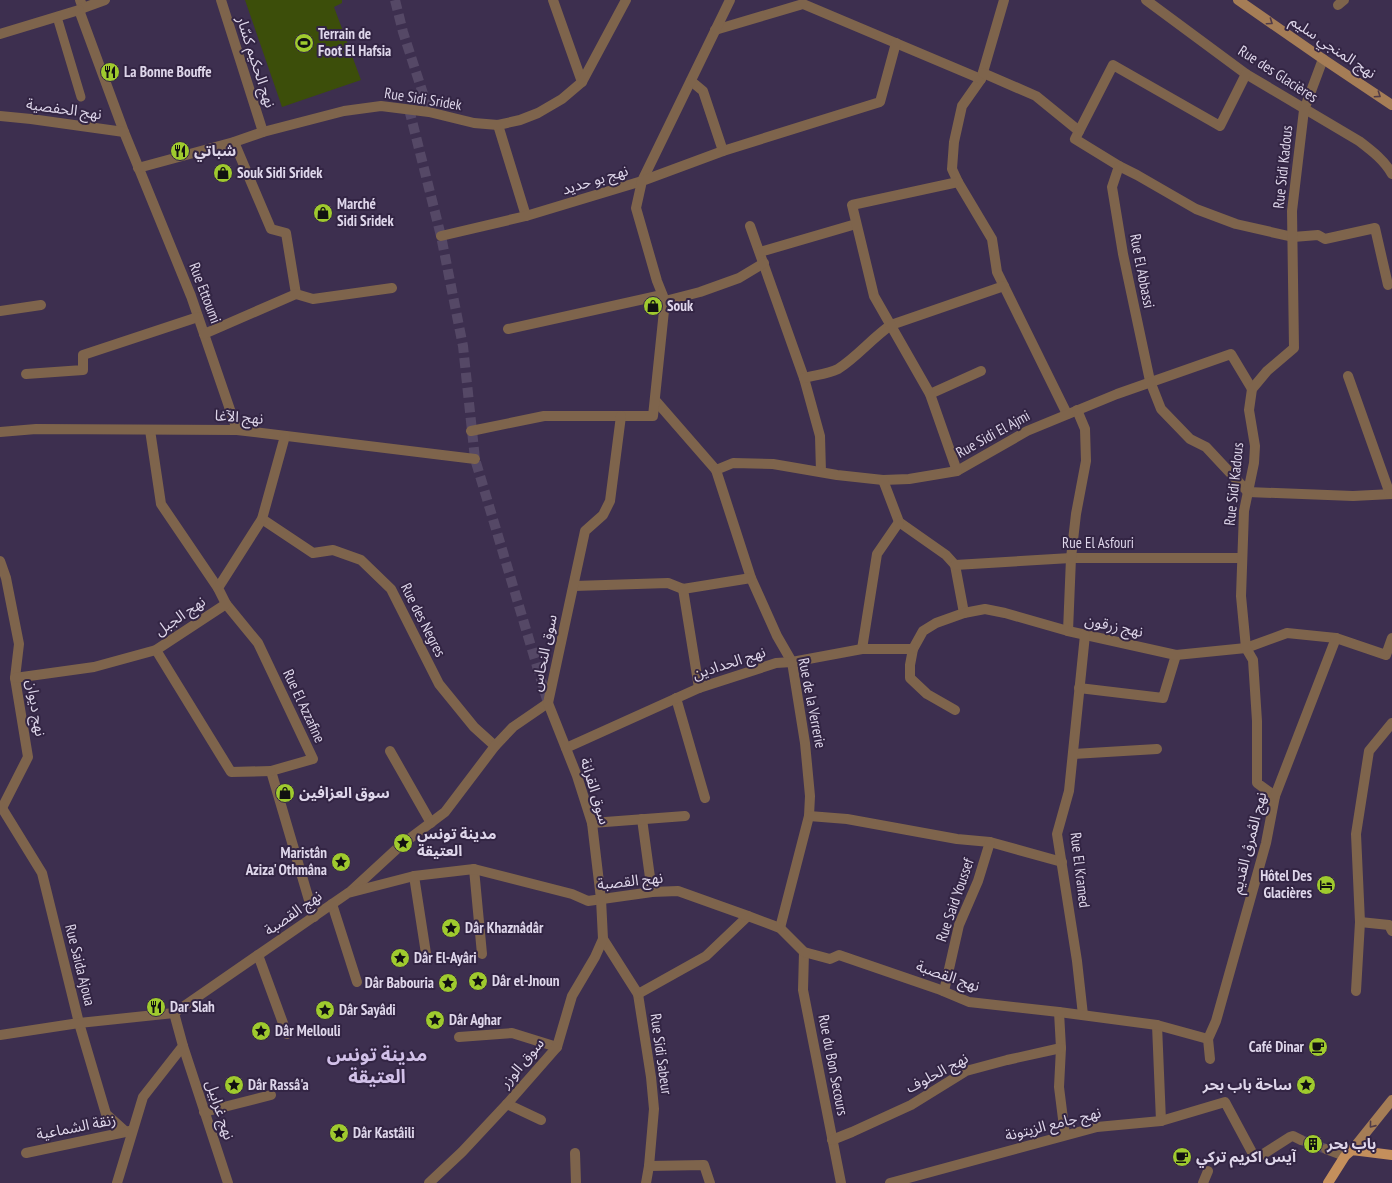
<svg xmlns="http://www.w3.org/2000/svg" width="1392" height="1183" font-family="'PT Sans Narrow','Noto Sans Arabic',sans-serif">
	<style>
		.pitch { fill: #3c4e0a }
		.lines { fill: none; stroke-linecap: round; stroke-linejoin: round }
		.street-tunnel { stroke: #554866; stroke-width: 10; stroke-dasharray: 10 5; stroke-linecap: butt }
		.lane { stroke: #7e644c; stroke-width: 9 }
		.street { stroke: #7e644c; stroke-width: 10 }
		.secondary { stroke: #a57d56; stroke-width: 10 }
		.primary { stroke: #c48f5c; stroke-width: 10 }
		.oneway { stroke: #503b48 }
		.labels { text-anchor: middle; stroke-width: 4; stroke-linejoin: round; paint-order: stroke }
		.poi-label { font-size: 15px; font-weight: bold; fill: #ded6ea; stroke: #332544; text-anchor: start }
		.street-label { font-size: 15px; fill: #ded6ea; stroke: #332544 }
		.district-label { font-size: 19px; font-weight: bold; fill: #d2c1e9; stroke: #332544 }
	</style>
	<rect width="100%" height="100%" fill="#3d2f4f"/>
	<!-- pitch -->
	<polygon class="pitch" points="245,0 342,0 342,3 334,7 361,80 282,107"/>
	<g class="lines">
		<!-- street-tunnel -->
		<g class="street-tunnel">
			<polyline points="395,0 403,32 429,112"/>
			<polyline points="409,109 441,236 463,346 475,459 548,703"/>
			<polyline points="1301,1140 1326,1149"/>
		</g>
		<!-- lane -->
		<polyline class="lane" points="57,17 81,97"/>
		<!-- street -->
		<g class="street">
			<polyline points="80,0 83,8 79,10 124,132 191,296 237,430"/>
			<polyline points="221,0 263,132"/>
			<polyline points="553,0 582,82"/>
			<polyline points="1004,0 981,79 962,106 954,142 952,169 958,182 992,239 997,272 1067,414"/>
			<path d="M1146,0L1246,74L1359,141C1372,151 1384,160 1392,174"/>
			<polyline points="1338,5 1344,0"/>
			<polyline points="83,8 105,0"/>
			<polyline points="715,30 803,4 981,79"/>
			<polyline points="0,34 79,10"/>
			<polyline points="983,73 1036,96 1079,131"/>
			<polyline points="1246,74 1220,126 1113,65 1075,139 1119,166 1137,175 1196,209 1236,224 1293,237 1318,235 1325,239 1375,228 1388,285"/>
			<polyline points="691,81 703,91 723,151"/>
			<polyline points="0,116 31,119 124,132"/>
			<polyline points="498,125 526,216"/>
			<polyline points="234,142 271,229 286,233 296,294 313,299 392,288"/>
			<polyline points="1119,166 1112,187 1123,254 1150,381 1161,409 1190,439 1206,447 1248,492 1353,496 1392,494"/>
			<polyline points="138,168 234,142 263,132 344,111 381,106 429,112 474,123 498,125 520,120 538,113 562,99 582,82 626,0"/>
			<polyline points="750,226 804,378 820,436 821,472"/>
			<polyline points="441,236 526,216 642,181 730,0"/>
			<polyline points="760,252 856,224"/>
			<polyline points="665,301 700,292 739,278 764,263"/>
			<polyline points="0,311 41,305"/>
			<polyline points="508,329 662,295"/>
			<polyline points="204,334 296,294"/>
			<polyline points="26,374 83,370 83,355 198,317"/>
			<polyline points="1348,376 1390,494"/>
			<path d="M804,378C815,375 828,374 838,369C857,357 872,338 891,325L1004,286"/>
			<polyline points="930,394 981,371"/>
			<polyline points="655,400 716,470 733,463 773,464 837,475 883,480 909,479 957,471 1027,431 1117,394 1231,354 1252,389"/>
			<polyline points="150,430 161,504 218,588"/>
			<polyline points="471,431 544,416 653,416 665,301 657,281 636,208 642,181 723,151 880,102 896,43"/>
			<polyline points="0,432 36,429 237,430 475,459"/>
			<polyline points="716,470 751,578 777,636 792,662 805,743 810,796 809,816 780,928"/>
			<polyline points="957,471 930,394 874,296 852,205 958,182"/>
			<polyline points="883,480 899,522 946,555 955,565 964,613"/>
			<polyline points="262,519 313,553 333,550 361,560 391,589 439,684 474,727 495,746"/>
			<polyline points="0,561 6,578 19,644 15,678 28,757 2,808"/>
			<polyline points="955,565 1071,558 1242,558"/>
			<polyline points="574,586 668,583 683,589 751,578"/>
			<polyline points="683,589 699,688"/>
			<polyline points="226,604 258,643 313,759 271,771 314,917"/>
			<polyline points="1068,631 1071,558 1076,514 1086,461 1085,429 1077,410"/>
			<polyline points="862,649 877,554 899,522"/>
			<polyline points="156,650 231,772 271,771"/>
			<polyline points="15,678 94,667 156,650 226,604 218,588 262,519 285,436"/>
			<polyline points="1079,688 1163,698 1176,655"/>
			<polyline points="676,698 705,798"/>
			<polyline points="955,710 927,694 910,678 910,665 913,649 923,631 936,623 964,613 985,609 1005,613 1068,631 1176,655 1246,648 1287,633 1336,638 1386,655 1392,638"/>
			<polyline points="566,748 699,688 776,663 792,662 862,649 913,649"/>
			<polyline points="390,751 431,823"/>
			<polyline points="1073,754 1157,749"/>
			<polyline points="1275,796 1257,783 1257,721 1253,660 1246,648 1241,596 1244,511 1254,463 1255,446 1249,410 1252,389 1267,371 1294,348 1292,211 1304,110 1323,59"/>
			<polyline points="0,806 2,808 42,873 79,1023 106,1114 126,1132"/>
			<polyline points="809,816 847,819 957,839 990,842 1062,862"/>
			<polyline points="642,819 652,892"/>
			<polyline points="592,823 685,816"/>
			<polyline points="474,869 482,954"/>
			<polyline points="414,876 427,960"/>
			<polyline points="350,892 401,845 445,812 495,746 513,727 548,703 585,531 603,515 610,501 621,416"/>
			<polyline points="332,904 357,982"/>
			<polyline points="1360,922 1389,925 1392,931"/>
			<polyline points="603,939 638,994 651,1077 654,1109 649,1166 646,1183"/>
			<polyline points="804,952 803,990 841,1183"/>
			<polyline points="258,955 287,1034"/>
			<polyline points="944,991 959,925 978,881 990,842"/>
			<polyline points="1356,991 1360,922 1356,834 1369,751 1392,723"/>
			<polyline points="638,994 706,956 748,916"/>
			<polyline points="1059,1012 1061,1048 1059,1087 1065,1135"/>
			<polyline points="1083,1015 1077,961 1057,834 1069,791 1085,635"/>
			<polyline points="1157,1025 1161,1121"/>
			<polyline points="0,1035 79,1023 174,1013 348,893 414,876 474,869 572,894 588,901 652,892 678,891 748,916 780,928 804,952 830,959 839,955 938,989 969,1002 1059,1012 1157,1025 1208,1039"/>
			<polyline points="459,1037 512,1033 557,1047"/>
			<polyline points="183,1046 228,1183"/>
			<polyline points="1210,1059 1208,1039 1216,1021 1266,843 1275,796 1336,638"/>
			<polyline points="507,1104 541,1120"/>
			<polyline points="204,1112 271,1095"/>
			<polyline points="832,1140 852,1132 911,1105 966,1071 1007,1060 1061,1048"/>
			<polyline points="1326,1149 1345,1156"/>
			<polyline points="26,1153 130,1131"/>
			<polyline points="575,1153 576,1183"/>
			<polyline points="649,1166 704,1165 710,1183"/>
			<polyline points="117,1183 143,1097 183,1046 174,1013"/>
			<polyline points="429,1183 462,1152 507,1104 557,1047 572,996 595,957 603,939 601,899 592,823 577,776 548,703"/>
			<polyline points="890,1183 1097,1127 1161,1121 1225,1102 1254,1156 1257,1158 1290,1137 1293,1136 1301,1140"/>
			<polyline points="1203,1183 1208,1171"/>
		</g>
		<!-- secondary -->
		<g class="secondary">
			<polyline points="1238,0 1323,59 1392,105"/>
			<polyline points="1352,1150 1392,1100"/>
		</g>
		<!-- primary -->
		<polyline class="primary" points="1328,1183 1345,1156 1352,1150 1392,1155"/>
	</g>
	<!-- one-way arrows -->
	<defs><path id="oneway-chevron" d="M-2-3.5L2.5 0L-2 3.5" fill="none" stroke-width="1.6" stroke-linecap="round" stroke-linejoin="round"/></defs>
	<g class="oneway">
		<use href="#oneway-chevron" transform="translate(1270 22) rotate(35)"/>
		<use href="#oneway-chevron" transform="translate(1378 95) rotate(34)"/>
		<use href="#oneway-chevron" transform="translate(1372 1125) rotate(129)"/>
	</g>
	<!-- icons -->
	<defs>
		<symbol id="stadium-disc" viewBox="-11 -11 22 22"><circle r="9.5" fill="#9fca2e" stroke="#332544"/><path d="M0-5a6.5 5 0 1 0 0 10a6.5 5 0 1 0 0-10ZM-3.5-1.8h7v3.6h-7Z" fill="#111"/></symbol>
		<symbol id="restaurant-disc" viewBox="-11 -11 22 22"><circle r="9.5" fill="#9fca2e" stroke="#332544"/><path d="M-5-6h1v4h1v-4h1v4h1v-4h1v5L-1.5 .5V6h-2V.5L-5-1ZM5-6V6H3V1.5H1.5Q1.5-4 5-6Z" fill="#111"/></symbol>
		<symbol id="shop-disc" viewBox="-11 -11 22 22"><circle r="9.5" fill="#9fca2e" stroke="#332544"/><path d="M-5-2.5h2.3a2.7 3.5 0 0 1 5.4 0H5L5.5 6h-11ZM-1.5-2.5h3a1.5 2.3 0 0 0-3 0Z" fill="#111"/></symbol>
		<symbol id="sight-disc" viewBox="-11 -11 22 22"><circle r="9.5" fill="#9fca2e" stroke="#332544"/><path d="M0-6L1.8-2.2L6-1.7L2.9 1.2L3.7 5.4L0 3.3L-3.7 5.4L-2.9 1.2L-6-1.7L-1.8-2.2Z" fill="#111"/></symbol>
		<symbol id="hotel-disc" viewBox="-11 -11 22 22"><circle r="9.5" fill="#9fca2e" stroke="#332544"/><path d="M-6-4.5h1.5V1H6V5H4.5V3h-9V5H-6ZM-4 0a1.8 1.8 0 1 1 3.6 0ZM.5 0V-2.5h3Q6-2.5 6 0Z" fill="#111"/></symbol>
		<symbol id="cafe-disc" viewBox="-11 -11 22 22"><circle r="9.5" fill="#9fca2e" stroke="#332544"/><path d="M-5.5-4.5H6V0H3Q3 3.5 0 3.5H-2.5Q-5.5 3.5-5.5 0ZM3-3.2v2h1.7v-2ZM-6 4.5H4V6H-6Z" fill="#111"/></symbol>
		<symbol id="building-disc" viewBox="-11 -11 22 22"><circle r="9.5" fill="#9fca2e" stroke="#332544"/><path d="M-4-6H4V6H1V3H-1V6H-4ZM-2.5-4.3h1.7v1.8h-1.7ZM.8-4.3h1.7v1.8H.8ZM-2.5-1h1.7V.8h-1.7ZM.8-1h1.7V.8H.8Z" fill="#111"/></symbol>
	</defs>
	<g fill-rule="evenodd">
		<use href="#stadium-disc" x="293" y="32" width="22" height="22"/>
		<use href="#restaurant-disc" x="99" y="61" width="22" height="22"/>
		<use href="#restaurant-disc" x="169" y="140" width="22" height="22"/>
		<use href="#shop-disc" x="212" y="162" width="22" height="22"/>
		<use href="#shop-disc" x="312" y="202" width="22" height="22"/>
		<use href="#shop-disc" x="642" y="295" width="22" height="22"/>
		<use href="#shop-disc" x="274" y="782" width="22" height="22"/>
		<use href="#sight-disc" x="392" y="832" width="22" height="22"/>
		<use href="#sight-disc" x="330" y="851" width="22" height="22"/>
		<use href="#hotel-disc" x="1315" y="874" width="22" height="22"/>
		<use href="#sight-disc" x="440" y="917" width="22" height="22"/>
		<use href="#sight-disc" x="389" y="947" width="22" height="22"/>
		<use href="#sight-disc" x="467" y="970" width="22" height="22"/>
		<use href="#sight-disc" x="437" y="972" width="22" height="22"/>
		<use href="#restaurant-disc" x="145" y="996" width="22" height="22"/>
		<use href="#sight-disc" x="314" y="999" width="22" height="22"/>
		<use href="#sight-disc" x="424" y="1009" width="22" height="22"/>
		<use href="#sight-disc" x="250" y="1020" width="22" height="22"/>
		<use href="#cafe-disc" x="1307" y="1036" width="22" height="22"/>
		<use href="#sight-disc" x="223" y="1074" width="22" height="22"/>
		<use href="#sight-disc" x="1295" y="1074" width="22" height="22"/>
		<use href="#sight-disc" x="328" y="1122" width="22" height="22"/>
		<use href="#building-disc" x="1302" y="1133" width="22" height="22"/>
		<use href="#cafe-disc" x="1171" y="1146" width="22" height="22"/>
	</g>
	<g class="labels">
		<!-- poi labels -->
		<g class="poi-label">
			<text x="318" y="39">Terrain de<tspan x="318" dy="17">Foot El Hafsia</tspan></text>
			<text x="124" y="77">La Bonne Bouffe</text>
			<text x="194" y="156">شباتي</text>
			<text x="237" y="178">Souk Sidi Sridek</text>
			<text x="337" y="209">Marché<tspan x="337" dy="17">Sidi Sridek</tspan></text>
			<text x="667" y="311">Souk</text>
			<text x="299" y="798">سوق العزافين</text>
			<text x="417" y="839">مدينة تونس<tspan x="417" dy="17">العتيقة</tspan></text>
			<text x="327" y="858" text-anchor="end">Maristân<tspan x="327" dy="17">Aziza' Othmâna</tspan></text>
			<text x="1312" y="881" text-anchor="end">Hôtel Des<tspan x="1312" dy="17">Glacières</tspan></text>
			<text x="465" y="933">Dâr Khaznâdâr</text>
			<text x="414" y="963">Dâr El-Ayâri</text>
			<text x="492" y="986">Dâr el-Jnoun</text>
			<text x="434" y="988" text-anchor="end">Dâr Babouria</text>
			<text x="170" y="1012">Dar Slah</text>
			<text x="339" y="1015">Dâr Sayâdi</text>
			<text x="449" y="1025">Dâr Aghar</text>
			<text x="275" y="1036">Dâr Mellouli</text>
			<text x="1304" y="1052" text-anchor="end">Café Dinar</text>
			<text x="248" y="1090">Dâr Rassâ'a</text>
			<text x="1292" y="1090" text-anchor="end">ساحة باب بحر</text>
			<text x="353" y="1138">Dâr Kastâili</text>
			<text x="1327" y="1149">باب بحر</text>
			<text x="1196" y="1162">آيس اكريم تركي</text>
		</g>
		<!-- street labels -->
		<g class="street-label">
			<text transform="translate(1333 47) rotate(34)" y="5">نهج المنجي سليم</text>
			<text transform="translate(256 62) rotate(72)" y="5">نهج الحكيم كسّار</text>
			<text transform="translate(1278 74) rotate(33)" y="5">Rue des Glacières</text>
			<text transform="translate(423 99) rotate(9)" y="5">Rue Sidi Sridek</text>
			<text transform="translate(64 109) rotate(8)" y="5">نهج الحفصية</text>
			<text transform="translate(1283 167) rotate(-84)" y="5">Rue Sidi Kadous</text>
			<text transform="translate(595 180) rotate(-17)" y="5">نهج بو حديد</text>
			<text transform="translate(1142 271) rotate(79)" y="5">Rue El Abbassi</text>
			<text transform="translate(205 293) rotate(69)" y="5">Rue Ettoumi</text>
			<text transform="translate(239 417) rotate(4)" y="5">نهج الآغا</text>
			<text transform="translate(993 434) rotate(-29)" y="5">Rue Sidi El Ajmi</text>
			<text transform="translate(1234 484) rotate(-84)" y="5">Rue Sidi Kadous</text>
			<text x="1098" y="548">Rue El Asfouri</text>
			<text transform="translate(180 616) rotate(-34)" y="5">نهج الجبل</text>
			<text transform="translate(423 620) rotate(63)" y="5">Rue des Negres</text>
			<text transform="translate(1114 626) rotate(12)" y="5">نهج زرقون</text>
			<text transform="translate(544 653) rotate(-78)" y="5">سوق النحاس</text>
			<text transform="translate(729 663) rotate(-18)" y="5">نهج الحدادين</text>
			<text transform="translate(812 703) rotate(79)" y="5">Rue de la Verrerie</text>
			<text transform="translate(304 706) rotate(65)" y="5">Rue El Azzafine</text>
			<text transform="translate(36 708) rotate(81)" y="5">نهج ديوان</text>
			<text transform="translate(595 791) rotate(73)" y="5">سوق القرانة</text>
			<text transform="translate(1249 843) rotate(-76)" y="5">نهج الڨمرڨ القديم</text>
			<text transform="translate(1080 870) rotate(83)" y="5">Rue El Kramed</text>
			<text transform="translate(630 881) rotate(-6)" y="5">نهج القصبة</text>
			<text transform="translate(955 900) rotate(-71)" y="5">Rue Said Youssef</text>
			<text transform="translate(293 913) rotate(-35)" y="5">نهج القصبة</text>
			<text transform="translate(80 965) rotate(76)" y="5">Rue Saida Ajoua</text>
			<text transform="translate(948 976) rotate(19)" y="5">نهج القصبة</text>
			<text transform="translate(661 1054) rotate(82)" y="5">Rue Sidi Sabeur</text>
			<text transform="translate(522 1063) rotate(-50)" y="5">سوق الوزر</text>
			<text transform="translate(833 1065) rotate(79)" y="5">Rue du Bon Secours</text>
			<text transform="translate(937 1073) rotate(-28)" y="5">نهج الحلوف</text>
			<text transform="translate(220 1110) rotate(72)" y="5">نهج غرابيل</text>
			<text transform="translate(1053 1124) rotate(-14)" y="5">نهج جامع الزيتونة</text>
			<text transform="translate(76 1127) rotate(-11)" y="5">زنقة الشماعية</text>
		</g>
		<!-- district labels -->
		<g class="district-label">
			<text x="377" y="1061">مدينة تونس<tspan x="377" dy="22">العتيقة</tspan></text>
		</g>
	</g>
</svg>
